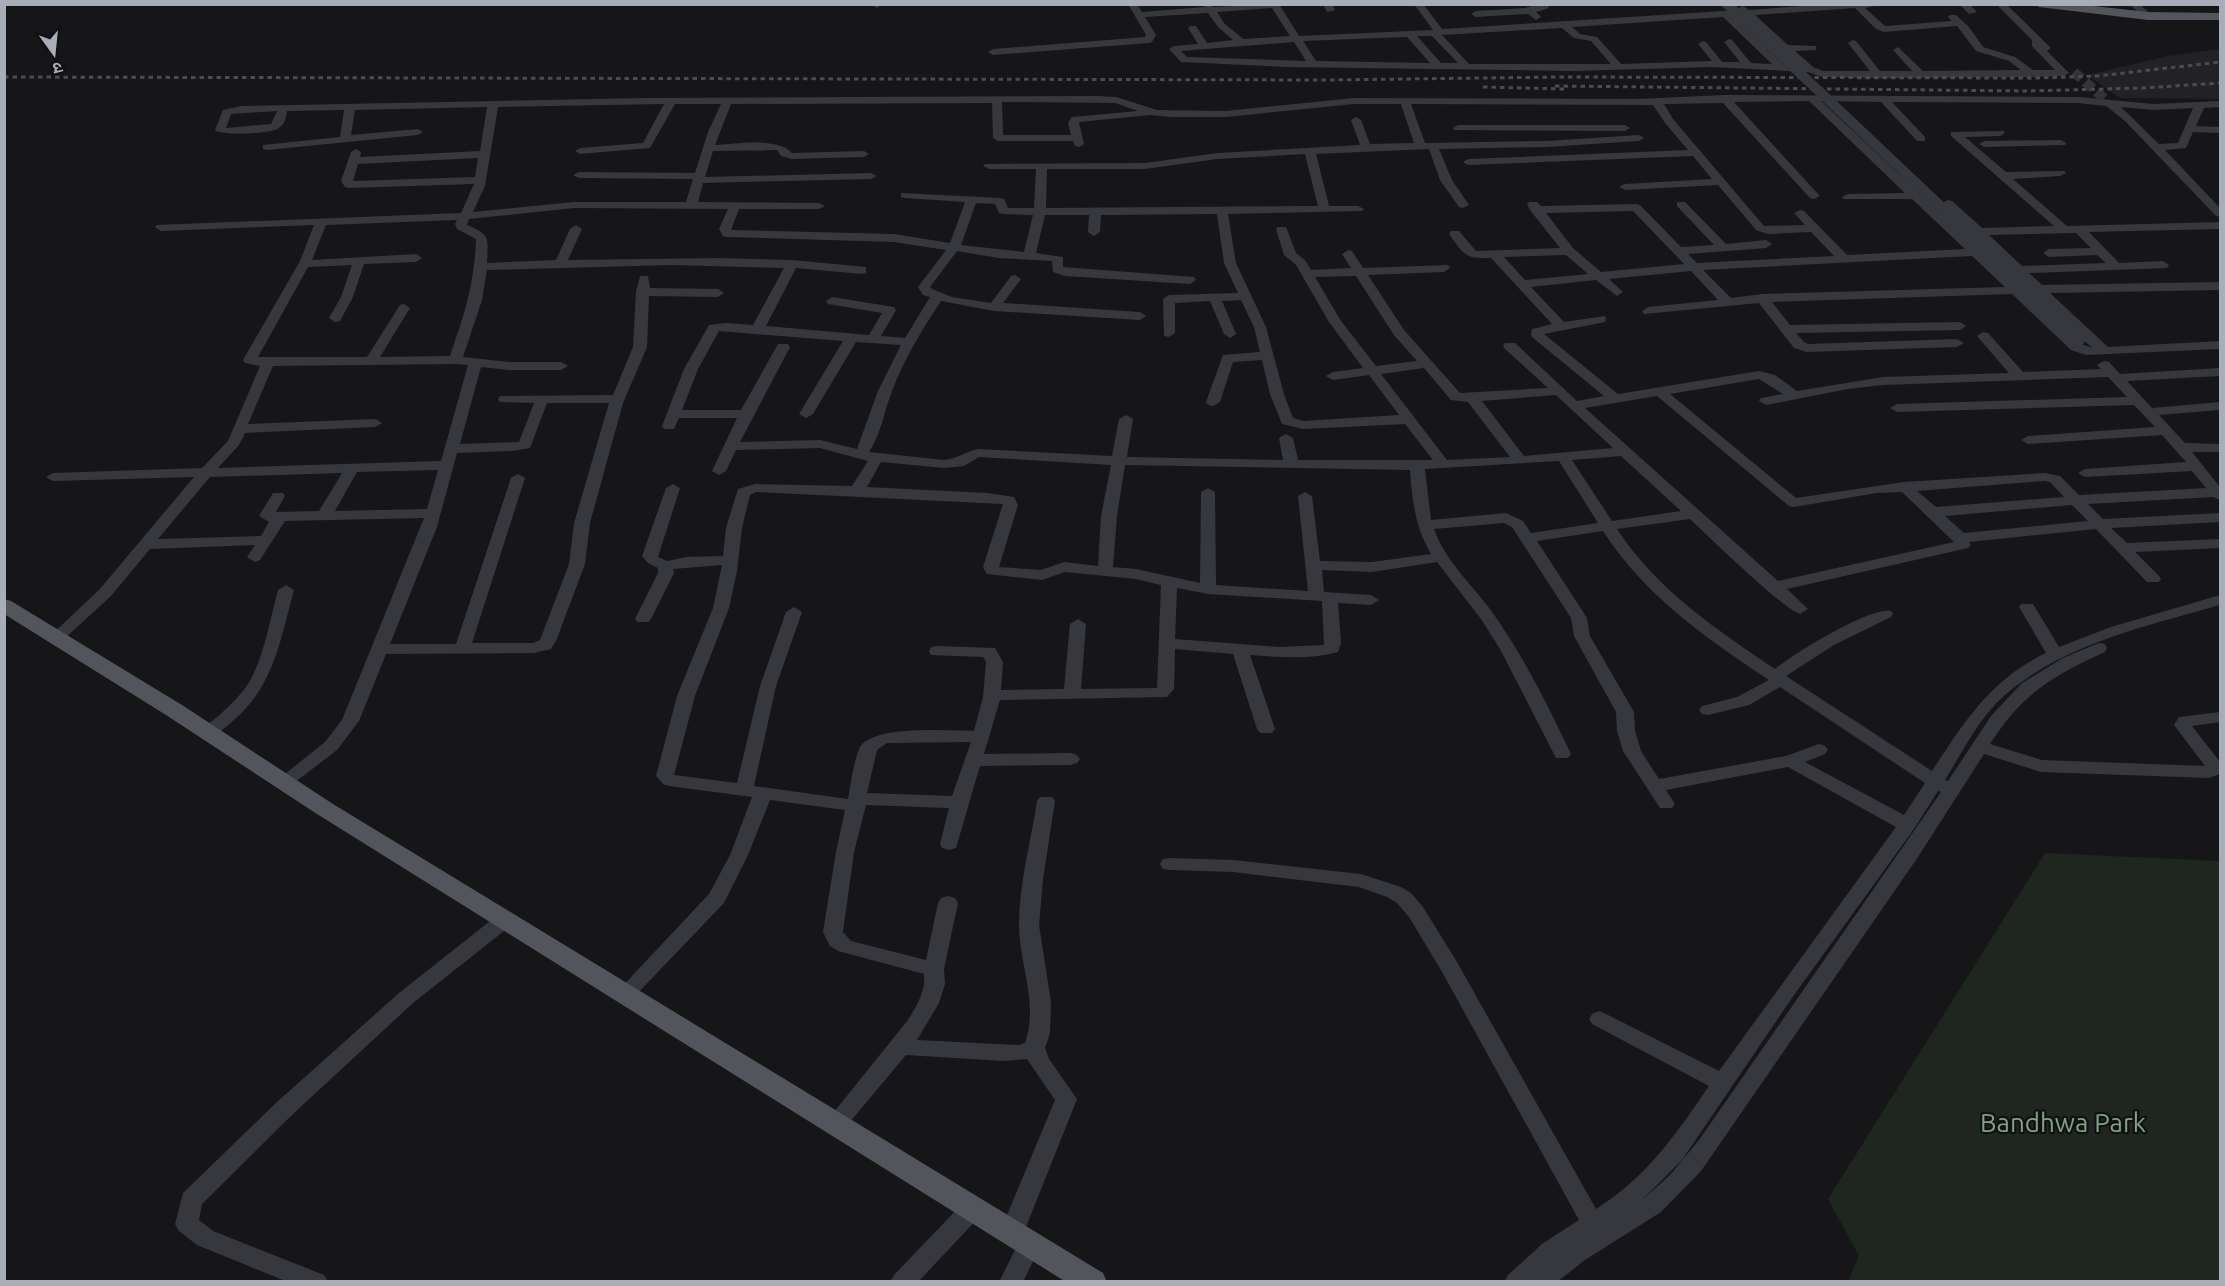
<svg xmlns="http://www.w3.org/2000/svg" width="2225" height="1286" font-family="Ubuntu,'Noto Sans Devanagari',sans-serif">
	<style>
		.built { fill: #222225 }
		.green { fill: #1e261f }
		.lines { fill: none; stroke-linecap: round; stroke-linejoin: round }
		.minor-tunnel { stroke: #333438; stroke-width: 10; stroke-dasharray: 10 5; stroke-linecap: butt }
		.minor { fill: #37383d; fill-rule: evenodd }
		.major { fill: #53555c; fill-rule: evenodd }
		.rail { stroke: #4a4c52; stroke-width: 3; stroke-dasharray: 4.5 4; stroke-linecap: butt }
		.minor-bridge-far1 { stroke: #37383d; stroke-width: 10 }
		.minor-bridge { stroke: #37383d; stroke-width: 13 }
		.labels { text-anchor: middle; stroke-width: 4.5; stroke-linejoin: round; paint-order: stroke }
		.near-park-label { font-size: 26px; fill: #7fa381; stroke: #111113 }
	</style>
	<rect width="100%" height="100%" fill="#161618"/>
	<!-- built -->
	<polygon class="built" points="2220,49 2220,99 2120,98 2087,75 2168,56"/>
	<!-- green -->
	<polygon class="green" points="2045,853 2220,861 2220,1281 1848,1281 1859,1256 1828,1199"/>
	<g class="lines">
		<!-- minor-tunnel -->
		<polyline class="minor-tunnel" points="2074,72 2107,101"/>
		<!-- minor -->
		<g class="minor">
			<polygon points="882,4 877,8 872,5 872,4"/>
			<path d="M1128,4H1137L1142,12L1205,7L1203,4H1212L1213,7L1279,4L1299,36L1433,30L1414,4H1423L1442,29L1739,10L1740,7L1743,6L1749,10L1829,4H1882L1865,8L1885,26L1952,21L1948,17L1950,15H1956L1969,27L1983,47L2015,57L2033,70H2055L2032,46V40L1996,4H2006L2049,46L2051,48L2047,51L2069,73L2064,76L2032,77L1878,78L1822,77L1808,72L1712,67L1574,71L1287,67L1181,62L1169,49L1174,46L1198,44L1188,28L1190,26H1196L1207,43L1233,40L1218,27L1208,13L1145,17L1156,35L1152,42L1149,43L993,55L988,52L993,49L1145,37L1146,35ZM1272,8L1290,36L1243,39L1224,23L1217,12ZM1855,8L1876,29L1884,32L1957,26L1976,51L2009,61L2021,70L1923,71L1898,47L1893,50L1912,71H1880L1856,41L1853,40L1848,43L1870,71H1823L1813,67L1795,51L1816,50V46L1788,45L1755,15ZM1733,16H1745L1799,66L1784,65ZM1723,17L1772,64L1751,63L1732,40L1729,39L1724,42L1740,62H1722L1706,42L1703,41L1698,44L1712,61L1621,64L1597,37L1580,34L1572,27ZM1562,28L1574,38L1591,41L1611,64H1469L1442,35ZM1417,36H1432L1458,63H1441ZM1407,37L1430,63L1316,61L1303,41ZM1294,42L1306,61L1187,57L1181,51Z"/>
			<polygon points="1323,4 1332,4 1335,10 1327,12"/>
			<polygon points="1538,4 1547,4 1549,8 1536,12 1541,17 1536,20 1528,14 1476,17 1471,14 1476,11 1525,8"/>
			<polygon points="1959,4 1969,4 1977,12 1969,14"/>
			<polygon points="2129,4 2139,4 2153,16 2145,18"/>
			<path d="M1724,95L2078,97L2154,104L2220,101V107L2204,108L2196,126L2220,127V133L2193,132L2186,148L2165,150L2220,208V217L2216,216L2125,121L2106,106L2078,103L1892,102L1925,137V141H1917L1881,102L1821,101L2081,344L2092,348L1942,203L1948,200L1952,201L1982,228L2054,226L1951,136V132L2004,131L2005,133L2000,136L1965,137L2006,172L2064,171L2066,173L2060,176L2013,179L2067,226L2220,222V229L2089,232L2119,263L2163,261L2169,265L2167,268L2029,273L2042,285L2220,282V290L2050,293L2108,347L2220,341V349L2086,355L2071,350L2012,294L1772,302L1790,325L1960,322L1966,326L1960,330L1796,333L1804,342L1808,344L1957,339L1964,343L1957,347L1807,352L1794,348L1759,303L1644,314L1642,311L1648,307L1718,300L1691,271L1609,279L1623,292L1617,296L1596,280L1531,287L1564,322L1605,316L1606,319L1605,322L1544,334L1618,394L1759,371L1775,375L1797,391L1883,377L2009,373L1977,336L1983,332L1988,333L2023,372L2101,369L2097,365L2104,361L2109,362L2120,374L2220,368V376L2127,381L2152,408L2220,402V410L2159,415L2185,443L2220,444V452H2192L2220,487V500L2213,497L2088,504L2103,519L2220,513V522L2111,528L2127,543L2220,539V548L2135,552L2159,576L2161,579L2159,582H2147L2096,529L1969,542L1971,545L1968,548L1787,589L1808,609L1800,614C1784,610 1707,535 1690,519L1617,529C1656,589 1717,630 1775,669C1793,654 1870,606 1891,611L1893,614L1891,617L1834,645L1786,676L1932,771C1964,722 1991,679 2046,653L2019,607L2021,604H2033L2059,647L2111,627L2220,595V605C2147,626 2066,643 2006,694C1980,716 1963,751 1945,780L1948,781L1991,716L2022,683L2063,658L2099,643L2105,644L2107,648L2105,652C2052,676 2022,694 1990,744L2042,760L2205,766L2174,725L2179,717L2220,712V722L2192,726L2220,762V774L2209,778L2041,772L1984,754L1918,857L1701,1171L1661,1212L1585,1260L1557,1282H1504L1508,1275L1542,1244L1579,1220L1441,970L1409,917L1397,903L1387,897L1359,887L1233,872L1170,870L1163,869L1160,864L1163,859L1170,858L1233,860L1361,874L1401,887L1411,893L1423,907L1457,962L1596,1209C1647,1177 1676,1134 1709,1086L1592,1024L1589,1019L1592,1014L1599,1011L1606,1014L1719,1071L1896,827L1788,767L1666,790L1675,804L1672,808H1660L1623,751L1617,731L1616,712L1574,636L1571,618L1512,527L1504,523L1434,529C1446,563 1475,587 1495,616C1525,659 1548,706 1571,754L1568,758H1556L1500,649L1481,619L1437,562L1372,572L1322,570L1324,592L1371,595L1379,600L1371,605L1338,603L1341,643L1338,652C1309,660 1279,657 1250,655L1275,729L1272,733H1260L1257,729L1233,654L1175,649L1174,689L1167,697L1000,700L984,754L1071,753L1077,755L1080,759L1077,763L1071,765L980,766L956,848L949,850L942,848L940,844L949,808L866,805L854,852L843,932L851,941L926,960L938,903L941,898L948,896L955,898L958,903L944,969L945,984L939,1003L917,1040L1019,1045L1025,1043C1039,1003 1019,965 1019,924C1019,883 1031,842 1037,801L1040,797H1052L1055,801L1043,879L1039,925L1051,1002L1050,1033L1045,1048L1049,1059L1077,1099L1024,1232L1020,1239L1012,1242L1004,1239L1000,1232L1055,1100L1027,1059L1003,1061L906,1055L844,1129L836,1132L828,1129L825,1123L908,1020C917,1005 926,991 924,974L838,951L830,946L823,932L836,852L845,810L770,800L748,855L724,903L633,998L626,1001L619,998L616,993L709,894L730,855L752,797L669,786L663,784L656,776L677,696L713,608L722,565L673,569L674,573L651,619L649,622H637L635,619L658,573V568L648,563L642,556L666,488L673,484L680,488L658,557L667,561L686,557L723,556L726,528L738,489L755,484L852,486L868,461L820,448L736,450L726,471L719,475L712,471L737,418H679L674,429H664L662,426L684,369L709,325L726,323L753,325L784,268L672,265L487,270L482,300L463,357L509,362H561L568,366L561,370H509L481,367L460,444L519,442L534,403L500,402L498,399L500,396L613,395L633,347L636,292L640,276H648L650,288L718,289L724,293L718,297L649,296L647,347L623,403L590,523L585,564L556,641L551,649L534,653L386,654L359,721L337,750L290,786H278L275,782L325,742L342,720L424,518L285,521L260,560L255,562L247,557L255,545L150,549L111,596L63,640L57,642L49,637L99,590L194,477L53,481L46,477L53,473L202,468L228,441L260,366L245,363L243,360L300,261L314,225L161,231L155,227L157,225L461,213L474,184L349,188L345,187L341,181L351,152L356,149L361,152L360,157L480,151L487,107L355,110L351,135L418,129L423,132L418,135L267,150L263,149V145L340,137L344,110L287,111C286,117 285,124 279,128C271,134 223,136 215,130L223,110L241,106L643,98L1097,96L1116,97L1157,110L1226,111L1354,98L1637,99ZM1809,101L1905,193L1848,194L1842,197L1844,199H1912L1965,249L1847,255L1804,211L1800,210L1794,213L1805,225L1764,226L1673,119L1664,104L1723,103L1810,198L1814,199L1820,196L1818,194L1734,102ZM1002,102L1115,103L1138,111L1072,117L1068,123L1071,135H1003ZM992,103L993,138L998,141H1073L1075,146L1079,147L1084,144L1079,122L1150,115L1172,117H1226L1354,104H1401L1414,143L1370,144L1361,120L1356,117L1351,120L1360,145L1217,153L1145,163L985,164L983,166L989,169H1036L1034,208H1008L1004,199L1000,198L901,193V197L905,198L965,202L950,243L894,234L731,230L739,209H819L825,206L819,203L698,202L703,183L871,179L877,176L871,173L705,177L713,151L777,150L781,156L792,159L864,157L869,154L864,151L792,153C777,137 738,144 715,145L731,104ZM664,104L643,143L580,148L575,151L580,154L650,148L675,104H721L708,132L695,173L579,172L573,175L579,178L693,179L686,202H574L473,212L485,186L498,107ZM1411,104L1653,105L1665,123L1688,150L1468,159L1463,162L1468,165L1693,156L1712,179L1625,184L1619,187L1625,190L1718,185L1756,230L1768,234L1811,232L1834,256L1697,263L1688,254L1766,248L1772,244L1766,240L1726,244L1685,202H1677V206L1714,245L1681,247L1640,205L1636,204L1541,206L1537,202H1529L1527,204L1530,210L1560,248L1476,251L1459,231H1451L1449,234C1464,255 1465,259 1491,258L1552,324L1532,329L1531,334L1532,337L1604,396L1577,401L1515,343H1505L1503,346L1505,349L1548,388L1460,393L1404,330L1368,275L1444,272L1450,268L1448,265L1363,268L1352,251L1348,250L1342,254L1351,268L1311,270L1305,260L1296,253L1286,227H1278L1276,229L1284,255L1296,265L1329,322L1363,368L1333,372L1326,376L1333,380L1369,375L1399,415L1303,421L1293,418L1284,394L1266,327L1236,263L1228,214L1362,211L1364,209L1358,206H1329L1316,154L1429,149L1440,180L1459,207L1463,208L1469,205L1452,180L1439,149L1546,147L1639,141L1644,138L1639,135L1546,141L1425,143ZM2121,107L2154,110L2193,108L2178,143L2159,144ZM277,111L271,124L226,128L231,114ZM1305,154L1318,206L1046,208L1047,169H1145L1217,159ZM478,158L475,177L353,181L358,164ZM976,203L995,204L999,213L1003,214L1033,215L1024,252L961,245ZM574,208L728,209L719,229L723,236L727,237L894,242L946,250L918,287L923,295L930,297L905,338L881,336L896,310L894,307L832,297L826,301L828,304L882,313L869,335L766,326L796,268L862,274L866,273V267L792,260L720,258L568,260L582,229L576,225L570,229L556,260L487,263C488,238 491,235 467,225L469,219ZM1633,211L1684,264L1601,272L1573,248L1546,213ZM1217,214L1224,263L1238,293L1169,295L1163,299L1164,336L1169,337L1175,333V303L1210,301L1224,334L1230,338L1236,334L1222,301L1241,300L1254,327L1260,352L1223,355L1206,402L1208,405L1213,406L1220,402L1233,362L1262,360L1270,394L1282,424L1303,429L1405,424L1433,460H1298L1293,438L1286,434L1279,438L1283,460L1127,457L1133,419L1126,415L1119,419L1112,456L979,449C966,451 957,459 944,460L869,452C881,434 884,412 892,391C904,359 922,330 941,301L994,311L1140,320L1146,316L1140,312L1003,303L1021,279L1015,275L1011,276L991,303L952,297L932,289L930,287L957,251L999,258L1052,261L1053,272L1065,276L1190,284L1196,280L1194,277L1063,267V257L1036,253L1045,215H1089L1088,232L1094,236L1100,232L1101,215ZM457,220L455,224L457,229L476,239C474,286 465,312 450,356L380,357L410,308L404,304L400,305L367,357H258L308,267L352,265L341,297L329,318L335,322L340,321L353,297L364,264L416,262L422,258L416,254L312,260L326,225ZM2076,233L2091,248L2049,249L2043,253L2049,257L2097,255L2106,263L2022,266L1989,235ZM1566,255L1588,274L1525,280L1504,257ZM1972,256L2005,287L1762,294L1731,298L1703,270ZM1356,276L1394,335L1417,361L1376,366L1341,321L1315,277ZM719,331L843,341L799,414L806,418L813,414L856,342L901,345L878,391L857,449L820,440L740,442L790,347L788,344H778L741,410H682L698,369ZM455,364L468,365L441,461L218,468L239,445L245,433L375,427L382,423L375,419L248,424L273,366ZM1424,368L1451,400L1468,402L1510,457L1447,460L1381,374ZM2108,377L2127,397L1897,404L1890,408L1897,412L2134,405L2155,427L2028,436L2021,440L2028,444L2162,435L2186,462L2085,469L2078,473L2085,477L2192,471L2206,488L2079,495L2060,476L2045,473L1904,482L1796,498L1670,394L1759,379L1783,394L1761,398L1759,401L1766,405L1848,389L1883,385ZM1556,395L1613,448L1524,456L1482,401ZM1657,396L1789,506L1794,507L1877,493L1902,492L1954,542L1778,581L1585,408ZM547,403H609L574,523L569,564L540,640L533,643H472L525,478L518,474L511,478L456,644H390L437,527L457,453L512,451L530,448ZM1621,456L1681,511L1612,521L1572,460ZM979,457L1111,465L1101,516L1098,566L1064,562L1041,570L999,567L1018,505L1014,497L988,493L867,487L881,462L944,468L964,466ZM1559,461L1598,523L1531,533L1523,521L1506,513L1431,520L1425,469ZM1125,465L1410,470C1412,500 1415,527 1431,554L1372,562L1320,561L1312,496L1305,492L1298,496L1308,591L1216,585L1215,492L1208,488L1201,492L1200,583L1136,569L1113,567L1117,516ZM438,470L427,509L335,511L357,472ZM342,473L319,511L276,512L285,496L283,493H273L259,516L269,522L261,536L158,539L210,477ZM2045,481L2050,482L2064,497L1936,507L1917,491ZM756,492L1003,504L983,567L987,574L1042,580L1065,572L1136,579L1161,585L1157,688L1081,689L1086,624L1078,619L1070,624L1064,689L1001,690L1003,662L995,648L937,646L931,647L929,651L931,655L983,657L986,662L983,697L974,731C949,731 870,724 859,749C853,764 851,783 848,799L754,786L776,686L802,612L794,607L786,612L760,686L737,783L674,775L695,696L729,608L737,571L742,528L750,495ZM2072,505L2088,521L1964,533L1945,516ZM1603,531C1644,595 1707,639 1769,680L1737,697L1702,706L1699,710L1702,714L1708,715L1749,705L1780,687L1925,783L1904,815L1805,762L1825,754L1828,750L1825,746L1819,744L1786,756L1659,779L1641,751L1635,731L1634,712L1590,636L1587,618L1537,541ZM1177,588L1208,594L1322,601L1324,645L1280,647L1175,639ZM971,742L952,796L867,793L877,750L887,743ZM1938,791L1941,792L1699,1140L1670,1175L1641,1201L1682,1160L1794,995L1914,829Z"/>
			<polygon points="1458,125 1625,125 1630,128 1625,131 1454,130 1453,128"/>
			<polygon points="2061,140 2066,143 2065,145 1984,147 1979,144 1984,141"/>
			<path d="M286,585L294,590C279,644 274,689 227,726C219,733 214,739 203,736L200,732L203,728C219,716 234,703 246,687C263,663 270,619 278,590Z"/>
			<polygon points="506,912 513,914 516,919 513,924 413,1003 293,1114 202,1204 199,1220 213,1231 324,1275 328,1282 288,1282 197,1245 179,1231 175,1224 183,1193 277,1102 399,993 499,914"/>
			<polygon points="973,1199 981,1201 984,1208 981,1215 918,1282 890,1282 894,1275 965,1201"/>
			<polygon points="1030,1233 1038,1236 1042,1243 1023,1282 999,1282 1022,1236"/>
		</g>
		<!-- major -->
		<g class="major">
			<polygon points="2034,4 2075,4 2148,12 2220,13 2220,20 2148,20 2039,7"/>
			<polygon points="4,599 11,601 182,705 333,804 1103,1273 1107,1282 1066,1282 317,814 166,715 4,614"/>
		</g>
		<!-- rail -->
		<g class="rail">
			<polyline points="4,77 1327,80 1560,77 2035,78 2098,76 2220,62"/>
			<polyline points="1555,86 2027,91 2143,88 2220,83"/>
			<polyline points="1483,87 1564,89"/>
		</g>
		<!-- minor-bridge-far1 -->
		<polyline class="minor-bridge-far1" points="1727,4 1952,217"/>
		<!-- minor-bridge -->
		<polyline class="minor-bridge" points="1951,215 2079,339"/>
	</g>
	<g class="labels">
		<!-- near-park labels -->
		<g class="near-park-label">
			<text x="2063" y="1132">Bandhwa Park</text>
		</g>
	</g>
	<!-- border -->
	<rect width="2225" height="1286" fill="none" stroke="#a8adb8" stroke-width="12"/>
	<!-- north arrow -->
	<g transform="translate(54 54) rotate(165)" stroke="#111113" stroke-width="4.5" paint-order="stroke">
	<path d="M0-4.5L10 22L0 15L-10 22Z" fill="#a8adb8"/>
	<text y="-9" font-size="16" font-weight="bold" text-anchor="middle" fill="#a8adb8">उ</text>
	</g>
</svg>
